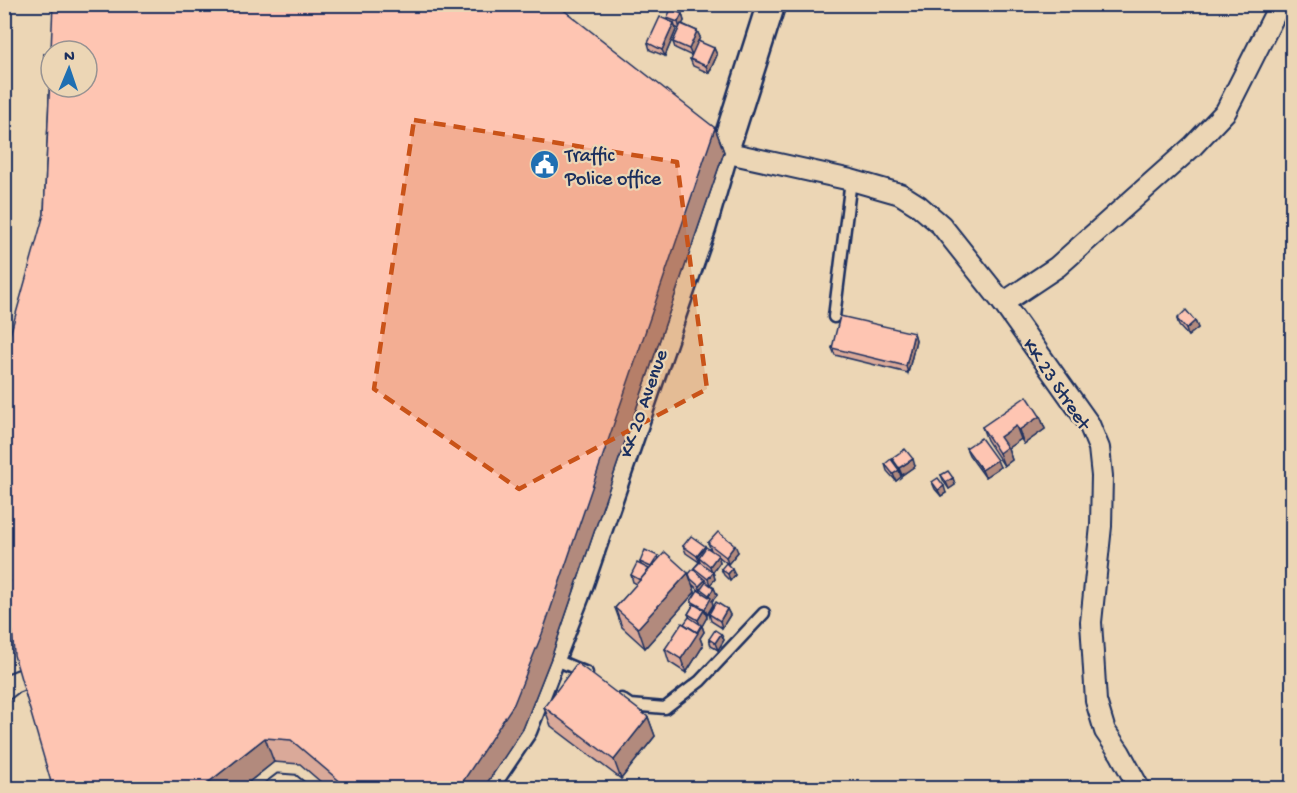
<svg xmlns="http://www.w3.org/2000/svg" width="1297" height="793" font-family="'Gochi Hand',sans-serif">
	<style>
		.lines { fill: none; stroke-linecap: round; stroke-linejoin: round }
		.service-casing { stroke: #1b2f5e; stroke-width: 15 }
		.minor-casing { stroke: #1b2f5e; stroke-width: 24 }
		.secondary-casing { stroke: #1b2f5e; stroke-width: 32 }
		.service { stroke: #ecd6b5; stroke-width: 10 }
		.minor { stroke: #ecd6b5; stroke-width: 20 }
		.secondary { stroke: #ecd6b5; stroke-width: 27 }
		.wall { fill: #daa999; stroke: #1b2f5e; stroke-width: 1.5 }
		.shaded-wall { fill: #b28a7d; stroke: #1b2f5e; stroke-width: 1.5 }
		.building { fill: #fec5b2; stroke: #1b2f5e; stroke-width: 1.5; fill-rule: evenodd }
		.marked { fill: #c95318; fill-opacity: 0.2; stroke: #c95318; stroke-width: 4.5; stroke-dasharray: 12 8; stroke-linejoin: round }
		.labels { text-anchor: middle; stroke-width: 4.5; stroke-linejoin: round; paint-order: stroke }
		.poi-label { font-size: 20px; fill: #1b2f5e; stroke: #ecd6b5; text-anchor: start }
		.street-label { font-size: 20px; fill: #1b2f5e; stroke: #ecd6b5 }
	</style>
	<rect width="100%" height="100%" fill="#ecd6b5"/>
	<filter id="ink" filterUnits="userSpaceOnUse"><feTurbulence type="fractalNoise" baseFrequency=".0167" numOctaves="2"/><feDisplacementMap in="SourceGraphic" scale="12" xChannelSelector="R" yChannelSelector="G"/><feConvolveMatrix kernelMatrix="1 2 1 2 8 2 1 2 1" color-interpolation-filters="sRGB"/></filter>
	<g filter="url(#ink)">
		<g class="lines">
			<defs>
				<g id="service">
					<polyline points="834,317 851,180"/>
					<polyline points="551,658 587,673"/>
					<polyline points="621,699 630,705 665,708 700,681 764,613"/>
				</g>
				<g id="minor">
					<polyline points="715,145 724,152 851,180 900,194 919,206 941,225 1003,303 1089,424 1099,448 1102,476 1101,526 1091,622 1096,701 1105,731 1120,753 1139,788"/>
					<polyline points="1003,303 1057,267 1193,146 1226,111 1280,4"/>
					<polyline points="4,690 13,683 23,679"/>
					<polyline points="240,788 274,762 300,764 329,788"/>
				</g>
				<polyline id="secondary" points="483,788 523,729 575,596 702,227 724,152 771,4"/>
			</defs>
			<!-- service casing -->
			<use href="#service" class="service-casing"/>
			<!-- minor casing -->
			<use href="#minor" class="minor-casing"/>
			<!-- secondary casing -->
			<use href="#secondary" class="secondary-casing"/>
			<!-- service -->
			<use href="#service" class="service"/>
			<!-- minor -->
			<use href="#minor" class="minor"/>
			<!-- secondary -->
			<use href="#secondary" class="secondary"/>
		</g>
		<!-- wall -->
		<g class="wall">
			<polygon points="17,4 48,4 48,6 18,7"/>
			<polygon points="682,14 684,21 682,24 697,31 700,37 692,56 675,48 673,42 679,29 675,27 676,30 665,56 650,50 648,43 668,20 667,18"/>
			<polygon points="714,48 717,55 709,73 693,66 690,59"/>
			<polygon points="44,54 715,128 724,152 551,658 523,729 483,789 329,789 300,764 274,762 240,789 53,789 44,214 50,76 47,77 45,70"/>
			<polygon points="1177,319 1195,321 1198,328 1188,336 1179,326"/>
			<polygon points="914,333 916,340 908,373 835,355 832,348"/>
			<polygon points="1040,416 1045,429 1024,444 1021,439 1008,448 1012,460 1004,466 987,440 982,427"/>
			<polygon points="966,448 1000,467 985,477 969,455"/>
			<polygon points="892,458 915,466 902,475 900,473 901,477 896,481 887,471 885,464 894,464"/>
			<polygon points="941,475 953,478 955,485 949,489 944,482"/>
			<polygon points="932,482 946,493 941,496 935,489"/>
			<polygon points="708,543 738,552 728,564 718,556 720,562 713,572 715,579 710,585 714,588 717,595 712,601 713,605 707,615 706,615 707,617 702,626 704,632 700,638 703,646 686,673 669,662 665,649 690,618 688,614 693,606 691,601 701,592 693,585 695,592 645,648 622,627 615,608 637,584 633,582 631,575 641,565 640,562 658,556 659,559 688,573 689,574 696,572 694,568 699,562 686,553 683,546 705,546 706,548 711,550"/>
			<polygon points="721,569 735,575 730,581 724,575"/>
			<polygon points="727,609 730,615 722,628 711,621 709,614"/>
			<polygon points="721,634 724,640 718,650 711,646 709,639"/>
			<polygon points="544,707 648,717 655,736 621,779 551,726"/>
		</g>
		<!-- shaded-wall -->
		<g class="shaded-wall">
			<polygon points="682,14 684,21 680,29 678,22"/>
			<polygon points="674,23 676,30 665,56 662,50"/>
			<polygon points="697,31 700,37 692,56 689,49"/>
			<polygon points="714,48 717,55 709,73 706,66"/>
			<polygon points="715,128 724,152 551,658 523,729 483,789 458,789"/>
			<polygon points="1195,321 1198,328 1188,336 1186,329"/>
			<polygon points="914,333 916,340 908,373 906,366"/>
			<polygon points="1040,416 1045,429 1024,444 1019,430"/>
			<polygon points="1016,426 1021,439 1008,448 1012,460 1004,466 999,453 1000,437"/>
			<polygon points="913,459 915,466 902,475 899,468"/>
			<polygon points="997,460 1000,467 985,477 982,470"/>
			<polygon points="899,470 901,477 896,481 893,474"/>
			<polygon points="953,478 955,485 949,489 946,482"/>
			<polygon points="944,486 946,493 941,496 938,490"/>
			<polygon points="735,545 738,552 728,564 726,557"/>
			<polygon points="705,546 707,553 699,557 700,562 700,563 697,556"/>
			<polygon points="718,555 720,562 712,573 710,566"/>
			<polygon points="732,569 735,575 730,581 728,574"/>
			<polygon points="713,572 715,579 710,585 708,579"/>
			<polygon points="688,573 695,592 645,648 638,628"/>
			<polygon points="705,580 707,586 701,589 701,592 699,586"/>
			<polygon points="714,588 717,595 712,601 713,605 707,615 705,609 710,599 709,595"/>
			<polygon points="727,609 730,615 722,628 720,621"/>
			<polygon points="704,610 707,617 702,626 704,632 700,638 703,646 686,673 681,659 701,627 698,620"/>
			<polygon points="721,634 724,640 718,650 715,643"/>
			<polygon points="648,717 655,736 621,779 614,760"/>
			<polygon points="265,738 274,762 240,789 200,789"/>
		</g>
		<!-- building -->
		<g class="building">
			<path d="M53,4H537L561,8L715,128L542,634L514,704L458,789H349L291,740L265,738L200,789H53L14,655L4,508V408L10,335L44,214ZM51,51H87V87H51Z"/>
			<polygon points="671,9 682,14 678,22 667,18"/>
			<polygon points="660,17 674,23 662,50 648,43"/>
			<polygon points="681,24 697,31 689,49 673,42"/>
			<polygon points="698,41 714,48 706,66 690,59"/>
			<polygon points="44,54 51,54 50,70 45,70"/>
			<polygon points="1186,310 1195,321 1186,329 1177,319"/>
			<polygon points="840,316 914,333 906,366 832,348"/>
			<polygon points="1027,396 1040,416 1019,430 1016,426 1000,437 1007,447 999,453 982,427"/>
			<polygon points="981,438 997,460 982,470 966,448"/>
			<polygon points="905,449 913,459 899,468 892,458"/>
			<polygon points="891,459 899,470 893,474 885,464"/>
			<polygon points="948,471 953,478 946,482 941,475"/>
			<polygon points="938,478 944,486 938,490 932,482"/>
			<polygon points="718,532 735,545 726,557 708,543"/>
			<polygon points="691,536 705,546 697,556 683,546"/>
			<polygon points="706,547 718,555 710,566 699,557"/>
			<polygon points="645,550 658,556 651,567 640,562"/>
			<polygon points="665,552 688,573 638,628 615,608"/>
			<polygon points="700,562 713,572 708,579 694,568"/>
			<polygon points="637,563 649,569 640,580 631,575"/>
			<polygon points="726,563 732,569 728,574 721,569"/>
			<polygon points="693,569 705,580 699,586 691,579 689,574"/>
			<polygon points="706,582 714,588 709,595 701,589"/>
			<polygon points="698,590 711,598 705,609 691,601"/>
			<polygon points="716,602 727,609 720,621 709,614"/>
			<polygon points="694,604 704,610 698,620 688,614"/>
			<polygon points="689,617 701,625 697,632 684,624"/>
			<polygon points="682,623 698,633 681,659 665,649"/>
			<polygon points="715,630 721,634 715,643 709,639"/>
			<polygon points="577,663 648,717 614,760 544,707"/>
		</g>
	</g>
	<!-- marked area -->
	<path class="marked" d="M414,120L677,162L707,389L519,489L374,389Z"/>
	<!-- icons -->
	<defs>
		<symbol id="civic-disc" viewBox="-11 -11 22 22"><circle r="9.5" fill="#1f6fb2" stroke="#ecd6b5"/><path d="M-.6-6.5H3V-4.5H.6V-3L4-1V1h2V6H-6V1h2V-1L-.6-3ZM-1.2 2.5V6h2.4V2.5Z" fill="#fff"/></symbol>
	</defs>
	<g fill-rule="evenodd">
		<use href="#civic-disc" x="528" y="148" width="33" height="33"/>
	</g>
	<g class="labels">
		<!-- poi labels -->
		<g class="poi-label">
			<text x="565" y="161">Traffic<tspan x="565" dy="23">Police office</tspan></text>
		</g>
		<!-- street labels -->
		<g class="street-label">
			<text transform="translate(1058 383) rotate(56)" y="7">KK 23 Street</text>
			<text transform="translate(642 403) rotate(-71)" y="7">KK 20 Avenue</text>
		</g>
	</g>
	<!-- margin -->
	<rect width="1297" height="793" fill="none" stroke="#ecd6b5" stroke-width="24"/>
	<rect x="12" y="12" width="1273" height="769" fill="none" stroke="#1b2f5e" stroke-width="2" filter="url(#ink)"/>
	<!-- north arrow -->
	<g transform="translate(69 69) rotate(2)"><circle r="28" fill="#ecd6b5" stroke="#989392" stroke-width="1.5"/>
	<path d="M0-4.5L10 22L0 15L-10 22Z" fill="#1f6fb2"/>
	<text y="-9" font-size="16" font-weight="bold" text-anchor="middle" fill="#1b2f5e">N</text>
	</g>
</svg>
